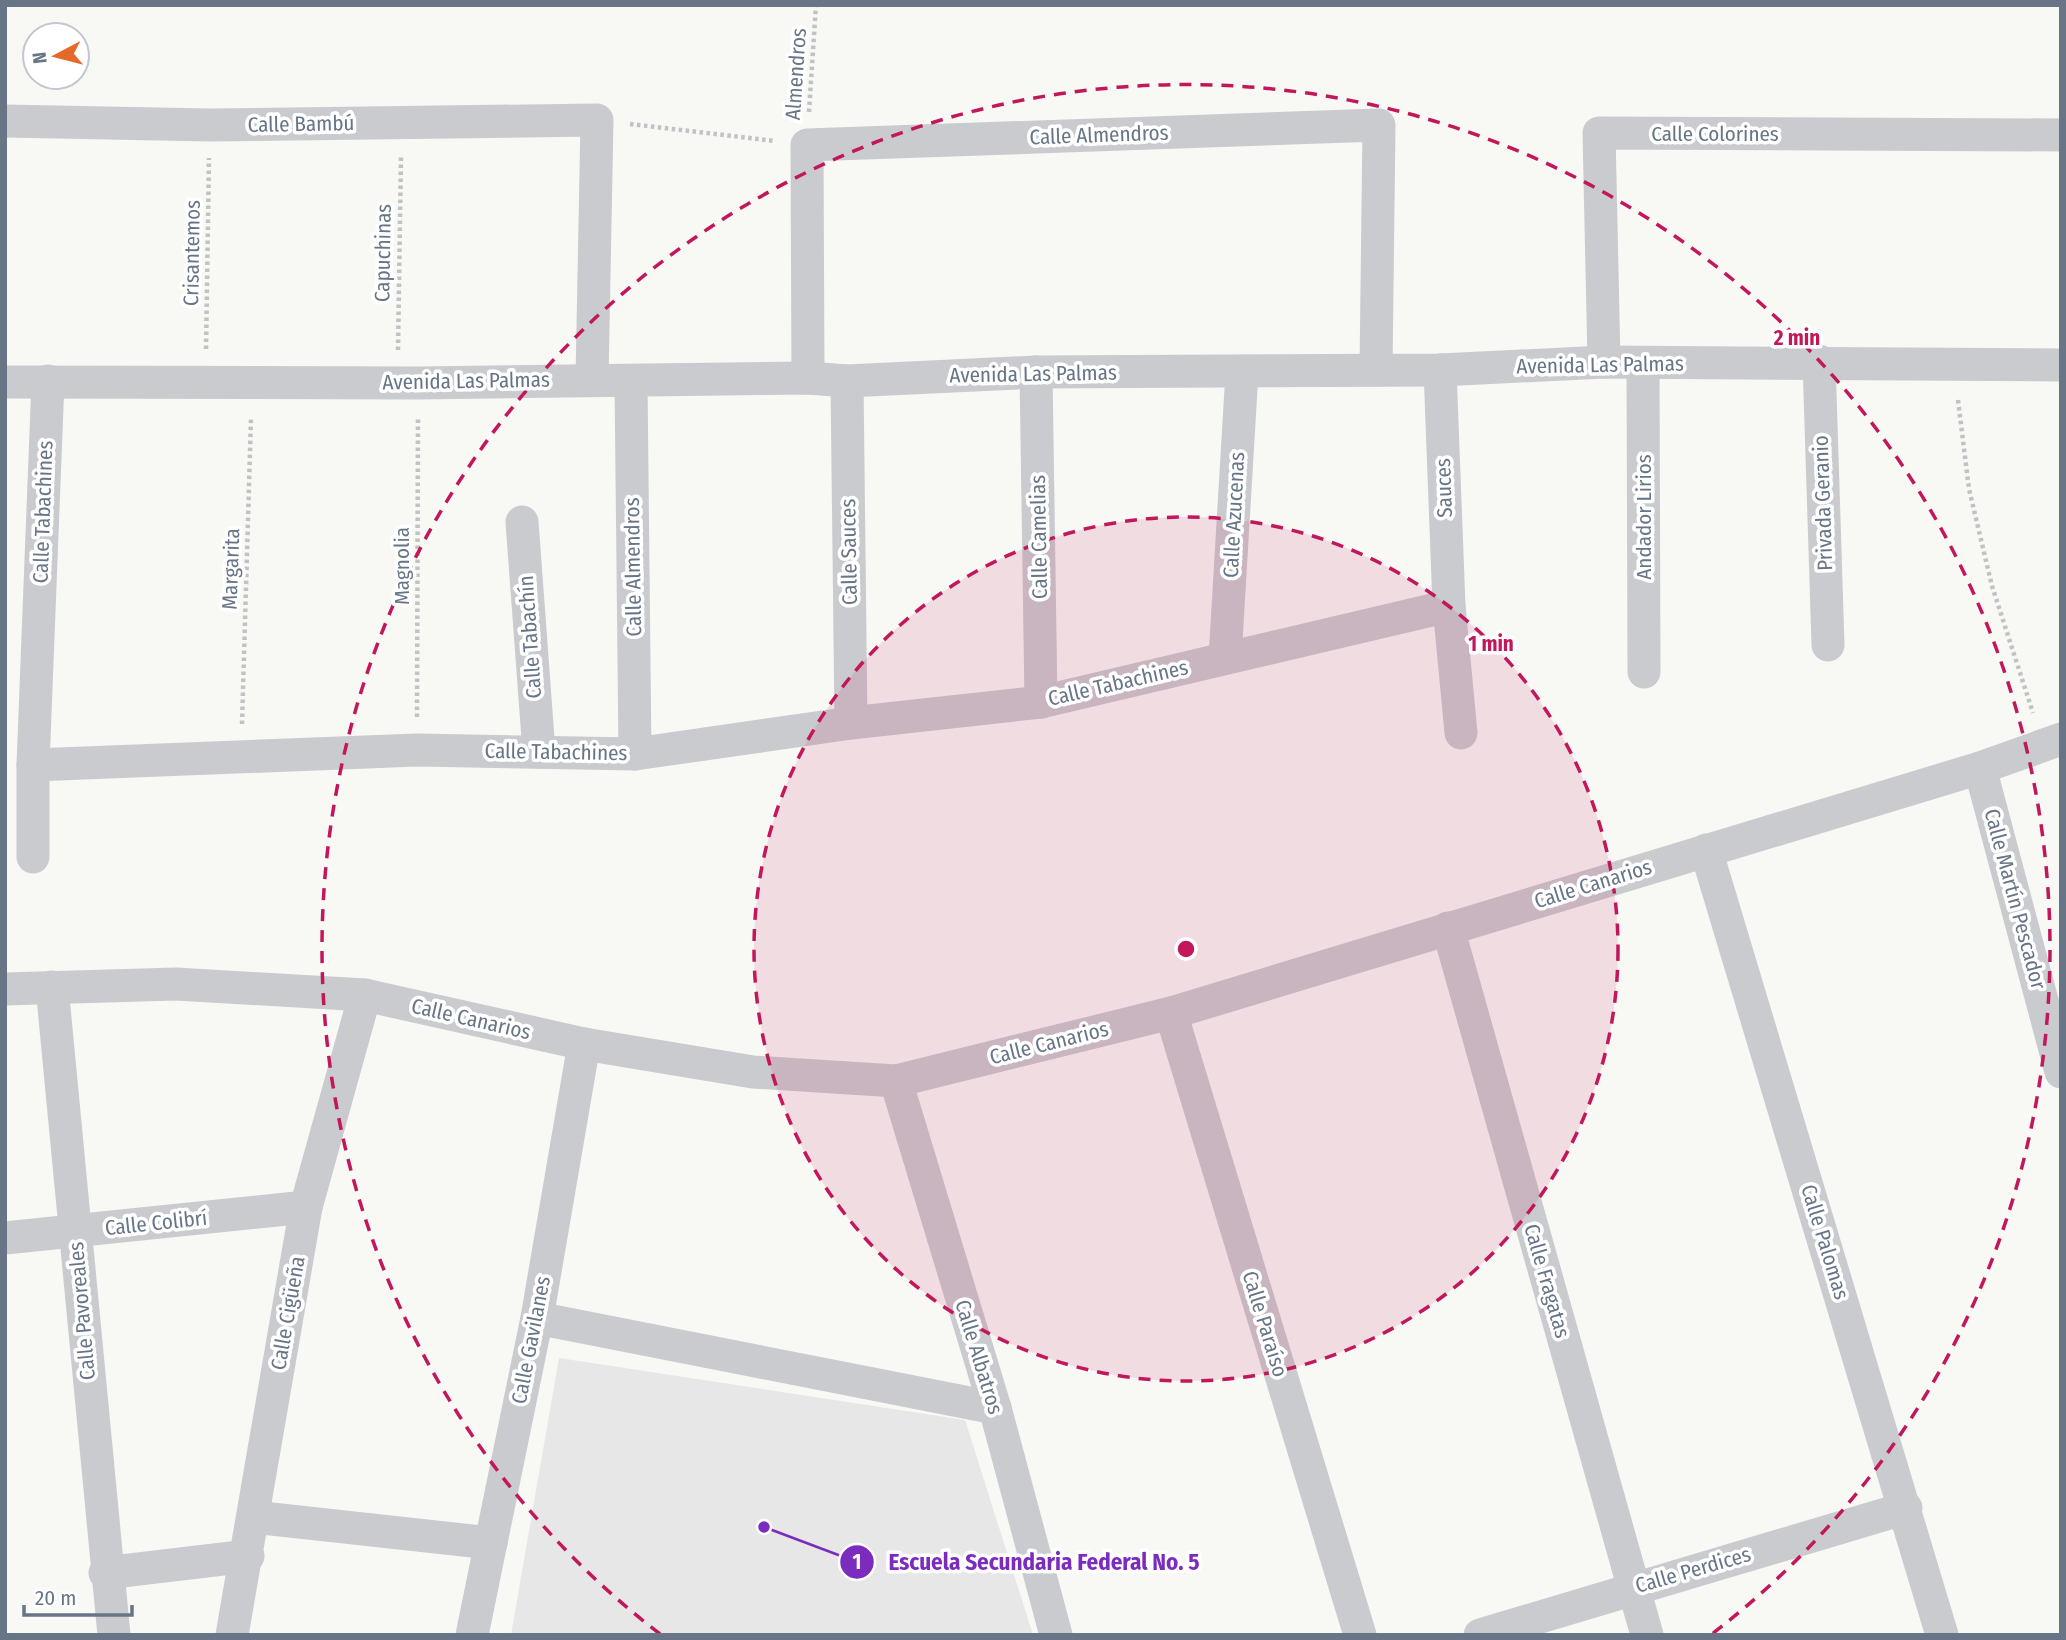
<svg xmlns="http://www.w3.org/2000/svg" width="2066" height="1640" font-family="'Fira Sans Condensed',sans-serif">
	<style>
		.built { fill: #e6e7e6 }
		.lines { fill: none; stroke-linecap: round; stroke-linejoin: round }
		.path { stroke: #c0c2c4; stroke-width: 4.5; stroke-dasharray: 3.5 3.5; stroke-linecap: butt }
		.minor { stroke: #c9cbcf; stroke-width: 33 }
		.ring { fill: none; stroke: #c2185b; stroke-width: 3.5; stroke-dasharray: 12 9 }
		.labels { text-anchor: middle; stroke-width: 7; stroke-linejoin: round; paint-order: stroke }
		.street-label { font-size: 21px; fill: #677587; stroke: #fff }
		.centre { fill: #c2185b; stroke: #fff; stroke-width: 3.5 }
		.ring-label { font-size: 21px; text-anchor: middle; font-weight: bold; fill: #c2185b; stroke: #fff; stroke-width: 7; stroke-linejoin: round; paint-order: stroke }
		.leader { fill: none; stroke: #7b2cbf; stroke-width: 2.5 }
		.callout-dot { fill: #7b2cbf; stroke: #fff; stroke-width: 2.5 }
		.mark-label { font-size: 21px; text-anchor: middle; font-weight: bold; fill: #fff }
		.callout-label { font-size: 23px; text-anchor: middle; font-weight: bold; fill: #7b2cbf; stroke: #fff; stroke-width: 7; stroke-linejoin: round; paint-order: stroke }
	</style>
	<rect width="100%" height="100%" fill="#f8f8f5"/>
	<!-- built -->
	<polygon class="built" points="559,1358 965,1420 1033,1635 511,1635"/>
	<g class="lines">
		<!-- path -->
		<g class="path">
			<polyline points="809,112 816,5"/>
			<polyline points="630,124 775,141"/>
			<polyline points="206,349 209,158"/>
			<polyline points="398,350 401,156"/>
			<polyline points="1958,400 1969,489 1992,586 2033,713"/>
			<polyline points="417,717 418,418"/>
			<polyline points="242,724 251,418"/>
		</g>
		<!-- minor -->
		<g class="minor">
			<polyline points="5,121 210,125 597,120 592,379"/>
			<polyline points="1819,361 1828,645"/>
			<polyline points="1604,362 1599,133 2061,135"/>
			<polyline points="1643,363 1644,672"/>
			<polyline points="1440,370 1449,606 1461,733"/>
			<polyline points="1036,372 1041,702"/>
			<polyline points="808,378 807,145 1379,125 1376,370"/>
			<polyline points="631,381 635,754"/>
			<polyline points="847,381 851,723"/>
			<polyline points="5,382 418,383 808,378 847,381 1036,372 1440,370 1604,362 2061,365"/>
			<polyline points="522,522 539,752"/>
			<polyline points="1225,658 1242,372"/>
			<polyline points="33,765 417,750 635,754 851,723 1041,702 1449,606"/>
			<polyline points="1980,768 2061,1072"/>
			<polyline points="1706,850 1942,1635"/>
			<polyline points="33,857 33,765 48,381"/>
			<polyline points="1448,928 1647,1635"/>
			<polyline points="52,987 114,1635"/>
			<polyline points="5,989 176,984 365,995 584,1044 753,1072 896,1081 1171,1013 1980,768 2061,739"/>
			<polyline points="1171,1013 1360,1635"/>
			<polyline points="896,1081 995,1408 1056,1635"/>
			<polyline points="5,1238 306,1207"/>
			<polyline points="537,1318 995,1408"/>
			<polyline points="253,1517 491,1543"/>
			<polyline points="105,1573 248,1556"/>
			<polyline points="232,1635 306,1207 365,995"/>
			<polyline points="472,1635 537,1318 584,1044"/>
			<polyline points="1480,1635 1906,1508"/>
		</g>
	</g>
	<!-- distance rings -->
	<circle cx="1186" cy="949" r="432" fill="#c2185b" fill-opacity=".12"/>
	<g class="ring">
		<circle cx="1186" cy="949" r="432"/>
		<path d="M660 1634A864 864 0 1 1 1712 1634"/>
	</g>
	<g class="labels">
		<!-- street labels -->
		<g class="street-label">
			<text transform="translate(796 74) rotate(-86)" y="7">Almendros</text>
			<text transform="translate(301 124) rotate(-1)" y="7">Calle Bambú</text>
			<text x="1715" y="141">Calle Colorines</text>
			<text transform="translate(1099 135) rotate(-2)" y="7">Calle Almendros</text>
			<text transform="translate(192 253) rotate(-89)" y="7">Crisantemos</text>
			<text transform="translate(383 253) rotate(-89)" y="7">Capuchinas</text>
			<text transform="translate(1600 365) rotate(-1)" y="7">Avenida Las Palmas</text>
			<text transform="translate(1033 374) rotate(-1)" y="7">Avenida Las Palmas</text>
			<text transform="translate(466 381) rotate(-1)" y="7">Avenida Las Palmas</text>
			<text transform="translate(1444 488) rotate(-92)" y="7">Sauces</text>
			<text transform="translate(1823 503) rotate(-92)" y="7">Privada Geranio</text>
			<text transform="translate(43 512) rotate(-88)" y="7">Calle Tabachines</text>
			<text transform="translate(1234 515) rotate(-87)" y="7">Calle Azucenas</text>
			<text transform="translate(1644 517) rotate(-90)" y="7">Andador Lirios</text>
			<text transform="translate(1039 537) rotate(-91)" y="7">Calle Camelias</text>
			<text transform="translate(849 552) rotate(-91)" y="7">Calle Sauces</text>
			<text transform="translate(402 566) rotate(-90)" y="7">Magnolia</text>
			<text transform="translate(633 567) rotate(-91)" y="7">Calle Almendros</text>
			<text transform="translate(231 569) rotate(-88)" y="7">Margarita</text>
			<text transform="translate(530 637) rotate(-94)" y="7">Calle Tabachín</text>
			<text transform="translate(1118 683) rotate(-13)" y="7">Calle Tabachines</text>
			<text transform="translate(556 752) rotate(1)" y="7">Calle Tabachines</text>
			<text transform="translate(1593 884) rotate(-17)" y="7">Calle Canarios</text>
			<text transform="translate(2015 899) rotate(75)" y="7">Calle Martín Pescador</text>
			<text transform="translate(471 1019) rotate(13)" y="7">Calle Canarios</text>
			<text transform="translate(1049 1043) rotate(-14)" y="7">Calle Canarios</text>
			<text transform="translate(156 1223) rotate(-6)" y="7">Calle Colibrí</text>
			<text transform="translate(1825 1242) rotate(73)" y="7">Calle Palomas</text>
			<text transform="translate(1547 1281) rotate(74)" y="7">Calle Fragatas</text>
			<text transform="translate(82 1311) rotate(-95)" y="7">Calle Pavoreales</text>
			<text transform="translate(288 1313) rotate(-80)" y="7">Calle Cigüeña</text>
			<text transform="translate(1265 1324) rotate(73)" y="7">Calle Paraíso</text>
			<text transform="translate(531 1340) rotate(-79)" y="7">Calle Gavilanes</text>
			<text transform="translate(979 1357) rotate(73)" y="7">Calle Albatros</text>
			<text transform="translate(1693 1570) rotate(-16)" y="7">Calle Perdices</text>
		</g>
	</g>
	<circle cx="1186" cy="949" r="10" class="centre"/>
	<g class="ring-label">
		<text x="1797" y="345">2 min</text>
		<text x="1491" y="651">1 min</text>
	</g>
	<!-- callouts -->
	<path class="leader" d="M764 1527L857 1562"/>
	<g class="callout-dot">
		<circle cx="764" cy="1527" r="7"/>
		<circle cx="857" cy="1562" r="18"/>
	</g>
	<g class="mark-label">
		<text x="857" y="1569">1</text>
	</g>
	<g class="callout-label">
		<text x="1044" y="1570">Escuela Secundaria Federal No. 5</text>
	</g>
	<!-- border -->
	<rect width="2066" height="1640" fill="none" stroke="#677587" stroke-width="14"/>
	<!-- north arrow -->
	<g transform="translate(56 56) rotate(263)"><circle r="33" fill="#ffffff" stroke="#c2c8cf" stroke-width="2"/>
	<path d="M0-5L12 26L0 18L-12 26Z" fill="#e56928"/>
	<text y="-10" font-size="19" font-weight="bold" text-anchor="middle" fill="#677587">N</text>
	</g>
	<!-- scale -->
	<path d="M24 1605v10h108v-10" fill="none" stroke="#677587" stroke-width="3.5"/>
	<text x="35" y="1605" font-size="21" fill="#677587" stroke="#ffffff" stroke-width="5" paint-order="stroke">20 m</text>
</svg>
